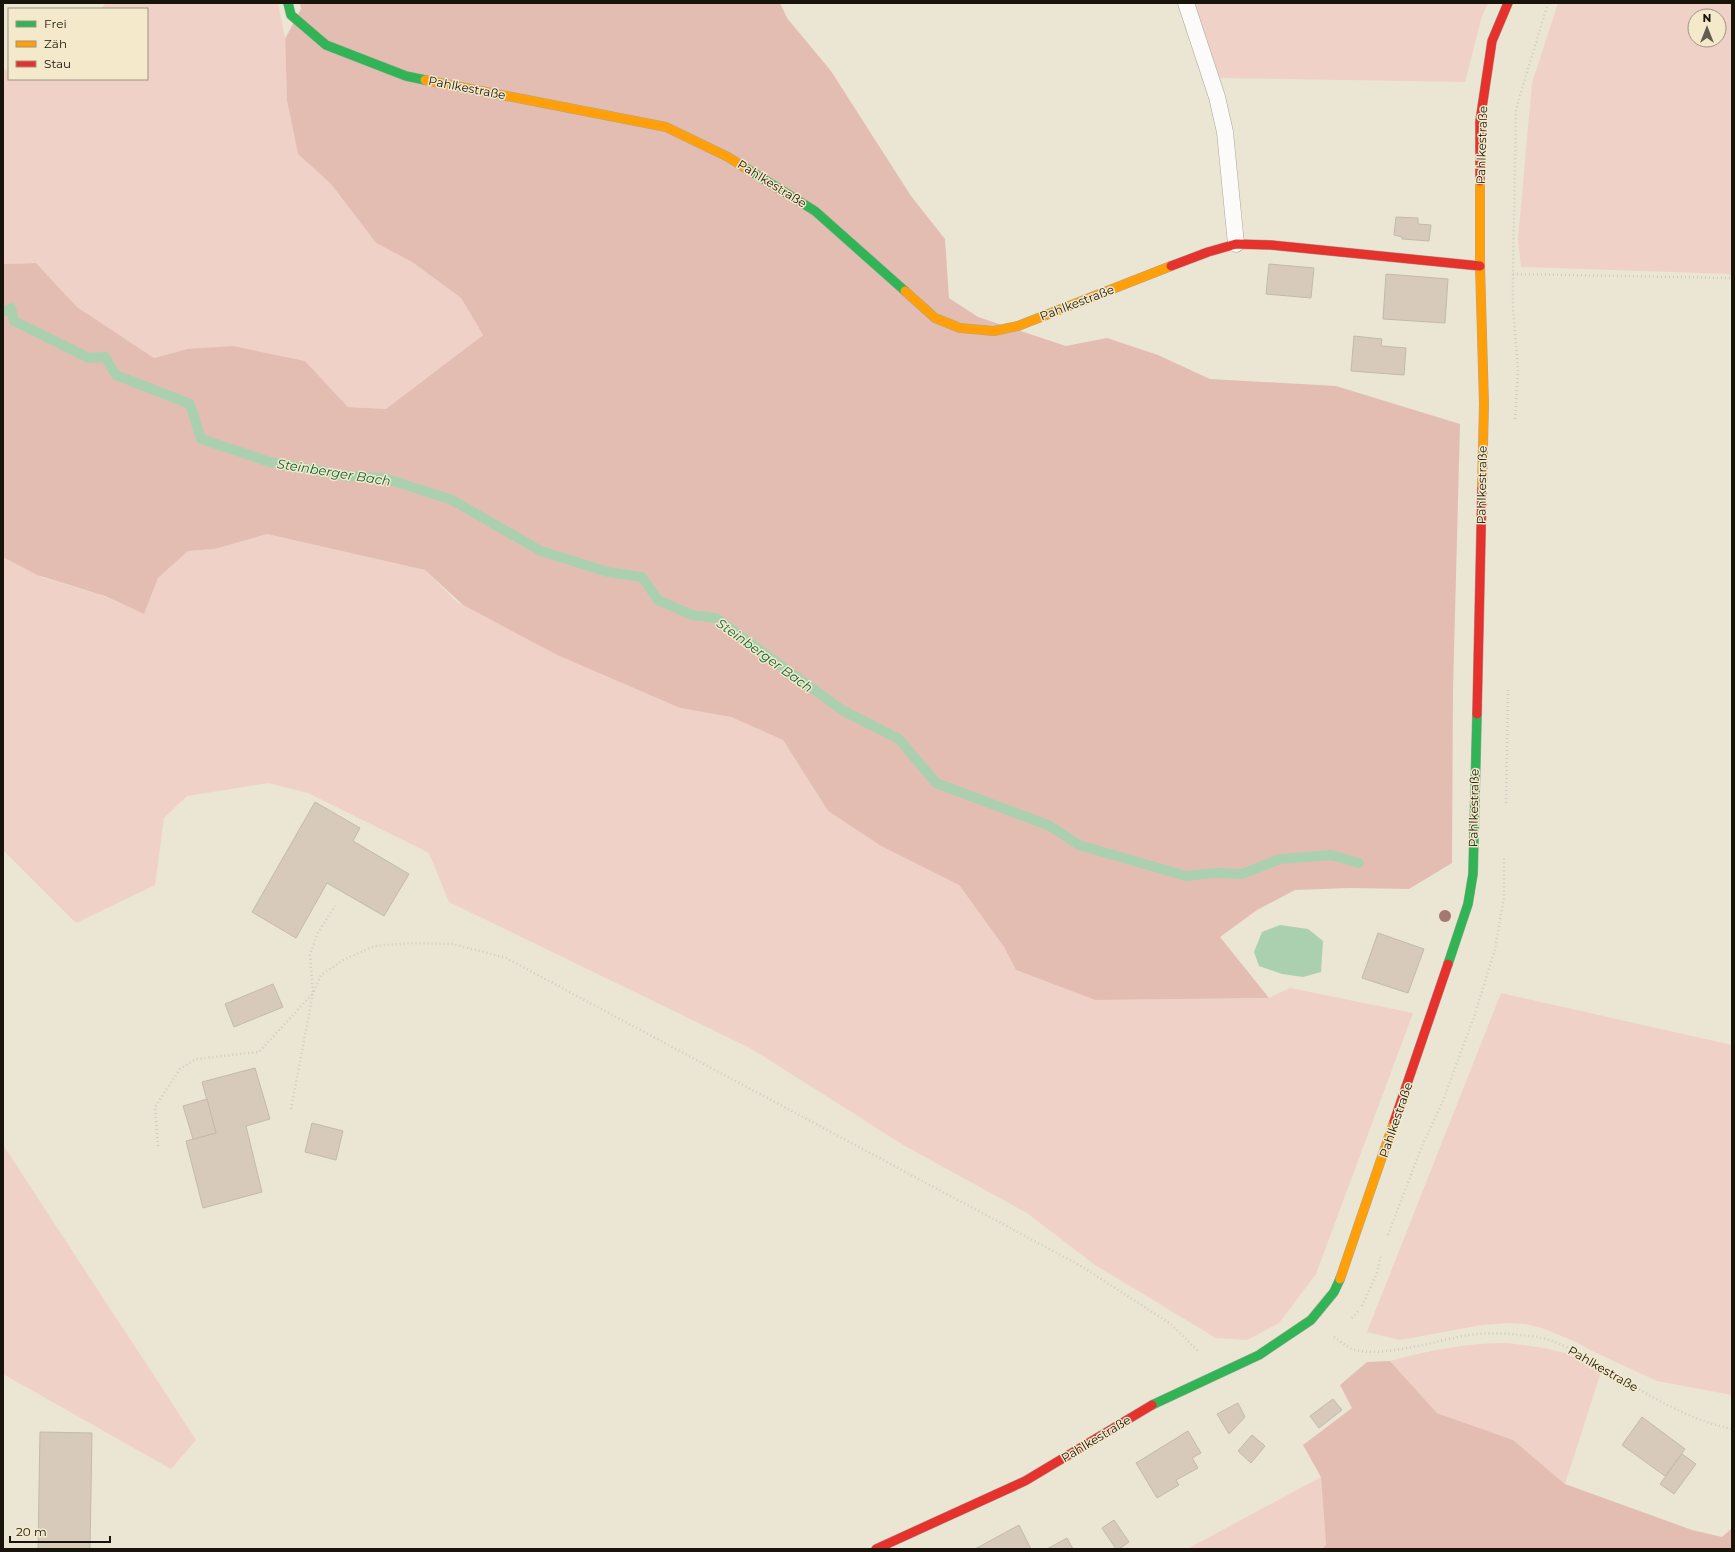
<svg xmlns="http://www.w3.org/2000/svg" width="1735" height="1552" font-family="Montserrat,sans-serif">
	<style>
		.green { fill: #f0d1c7; fill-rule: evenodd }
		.forest { fill: #e4bdb2 }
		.water { fill: #abd0b0 }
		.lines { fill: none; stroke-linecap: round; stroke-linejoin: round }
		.stream { stroke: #abd0b0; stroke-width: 10 }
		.building { fill: #d7cabb; stroke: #c2baaf }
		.lane-casing { stroke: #aba699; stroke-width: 17 }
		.fast-casing { stroke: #aba699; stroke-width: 10 }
		.slow-casing { stroke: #aba699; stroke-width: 10 }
		.jam-casing { stroke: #aba699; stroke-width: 10 }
		.path { stroke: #cdccc6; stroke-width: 2.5; stroke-dasharray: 1 3; stroke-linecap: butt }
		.lane { stroke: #fcfbf9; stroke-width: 16 }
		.fast { stroke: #30b455; stroke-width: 9 }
		.slow { stroke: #ff9f0a; stroke-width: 9 }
		.jam { stroke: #e5322d; stroke-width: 9 }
		.tree { fill: #a47770 }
		.labels { text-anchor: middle; stroke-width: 3; stroke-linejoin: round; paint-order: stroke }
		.street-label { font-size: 12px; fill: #18140a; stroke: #f4e9cb }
		.water-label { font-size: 13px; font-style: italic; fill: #096638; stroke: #f4e9cb }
	</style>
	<rect width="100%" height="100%" fill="#ebe5d4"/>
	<!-- green -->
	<g class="green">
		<polygon points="106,3 278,3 285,39 287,101 298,154 331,184 376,243 412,262 461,298 483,335 386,409 348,407 305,361 187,349 154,358 77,307 36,263 3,264 3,70 9,69 9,79 147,79 147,9 101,9"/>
		<polygon points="1193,3 1488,3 1482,16 1465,82 1220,78"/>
		<path d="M1558,3H1732V274L1521,267L1518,239L1532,83ZM1695,16H1719V40H1695Z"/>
		<polygon points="267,534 425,570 457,602 557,655 680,708 731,717 783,740 828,811 881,846 959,885 1004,947 1016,970 1095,1000 1269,998 1290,988 1413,1013 1316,1274 1279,1323 1247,1340 1216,1338 1095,1265 1027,1213 905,1146 750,1048 449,902 429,853 308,793 268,783 187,796 164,818 155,885 76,923 3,850 3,557 41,577 101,595 143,613 158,578 188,551 215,549"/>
		<polygon points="1501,993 1732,1045 1732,1395 1657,1381 1594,1352 1576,1342 1542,1328 1525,1324 1508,1323 1482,1325 1400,1340 1367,1332"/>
		<polygon points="3,1145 196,1440 171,1469 3,1374"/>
		<path d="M1508,1343L1544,1348L1565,1353L1601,1372L1565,1484L1513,1440L1437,1413L1390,1361C1431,1350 1466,1343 1508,1343Z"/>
		<polygon points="1321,1477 1326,1545 1322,1549 1187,1549"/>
	</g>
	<!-- forest -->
	<g class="forest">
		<polygon points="300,3 780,3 787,18 831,71 911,196 945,239 949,298 978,317 1066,346 1107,338 1158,355 1210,379 1336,386 1460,424 1453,690 1452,863 1409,889 1349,888 1295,890 1257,910 1220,937 1269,998 1095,1000 1016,970 1004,947 959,885 881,846 828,811 783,740 731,717 680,708 557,655 463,605 425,570 267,534 215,549 188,551 158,578 144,614 105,596 37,575 3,557 3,264 36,263 77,307 154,358 187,349 233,346 305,361 348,407 386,409 483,335 461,298 412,262 376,243 331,184 298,154 287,101 285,39 301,9"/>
		<polygon points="1390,1361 1437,1413 1513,1440 1565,1484 1692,1530 1722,1537 1732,1528 1732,1549 1322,1549 1326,1545 1321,1477 1303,1445 1352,1408 1340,1385 1367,1362"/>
	</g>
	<!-- water -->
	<polygon class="water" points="1280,925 1308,929 1323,941 1321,972 1303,977 1282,974 1259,966 1254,952 1262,932"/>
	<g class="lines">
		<!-- stream -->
		<polyline class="stream" points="3,312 11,308 14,321 89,358 105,357 116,375 190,404 201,439 270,462 346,476 384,478 452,500 541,551 608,572 642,577 658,600 692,615 716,618 842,710 899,739 936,783 1050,826 1079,845 1186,876 1216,873 1242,874 1280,859 1331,855 1359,863"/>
	</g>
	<!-- building -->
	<g class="building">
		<polygon points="1396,217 1418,218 1418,224 1431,225 1429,241 1402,239 1402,237 1394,235"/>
		<polygon points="1269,264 1314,268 1311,298 1266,294"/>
		<polygon points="1386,274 1448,279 1445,323 1383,319"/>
		<polygon points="1354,336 1382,339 1381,346 1406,348 1404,375 1351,371"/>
		<polygon points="315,802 360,828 353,841 409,874 384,916 327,883 296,938 252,912"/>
		<polygon points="1378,933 1424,949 1408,993 1362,978"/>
		<polygon points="273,984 283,1007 234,1027 225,1004"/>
		<polygon points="255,1068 270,1119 246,1126 262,1192 203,1208 186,1141 216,1133 202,1082"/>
		<polygon points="207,1099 216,1133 193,1139 183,1106"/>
		<polygon points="312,1123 343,1131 336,1160 305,1152"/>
		<polygon points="1333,1399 1342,1410 1319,1428 1310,1416"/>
		<polygon points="1238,1403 1245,1417 1229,1434 1217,1414"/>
		<polygon points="1642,1417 1685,1449 1665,1476 1622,1445"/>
		<polygon points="1188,1431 1201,1453 1192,1458 1198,1468 1176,1480 1179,1485 1157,1498 1136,1463"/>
		<polygon points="40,1432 92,1433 90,1549 38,1549"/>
		<polygon points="1252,1435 1265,1446 1251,1463 1238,1451"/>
		<polygon points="1682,1454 1696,1464 1674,1494 1660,1484"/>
		<polygon points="1114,1520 1129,1542 1119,1549 1116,1549 1102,1528"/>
		<polygon points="1019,1525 1031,1549 975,1549"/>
		<polygon points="1067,1538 1073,1549 1047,1549"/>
	</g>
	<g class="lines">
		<defs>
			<polyline id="lane" points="1186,3 1217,97 1225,132 1236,244"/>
			<g id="fast">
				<polyline points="288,3 291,15 326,45 406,76 425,80"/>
				<polyline points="744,167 815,211 905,291"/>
				<polyline points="1448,964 1468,904 1473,874 1477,714"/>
				<polyline points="1152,1405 1259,1355 1311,1320 1334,1292 1340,1279"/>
			</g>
			<g id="slow">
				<polyline points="425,80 666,127 728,157 744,167"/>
				<polyline points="1480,181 1480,266 1484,404 1482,488"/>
				<polyline points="905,291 935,318 960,328 994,331 1018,326 1171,266"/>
				<polyline points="1340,1279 1394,1122"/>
			</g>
			<g id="jam">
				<polyline points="1480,181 1480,121 1492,41 1508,3"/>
				<polyline points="1171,266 1208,252 1236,244 1271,245 1480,266"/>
				<polyline points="1477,714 1482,488"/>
				<polyline points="1394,1122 1448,964"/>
				<polyline points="876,1549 1025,1481 1152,1405"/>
			</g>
		</defs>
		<!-- lane casing -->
		<use href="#lane" class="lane-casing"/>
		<!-- fast casing -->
		<use href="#fast" class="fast-casing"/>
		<!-- slow casing -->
		<use href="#slow" class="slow-casing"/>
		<!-- jam casing -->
		<use href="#jam" class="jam-casing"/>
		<!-- path -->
		<g class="path">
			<polyline points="1513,274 1732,278"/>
			<polyline points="1515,419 1518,370 1513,308 1513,274 1516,109 1548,3"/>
			<polyline points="1506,803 1508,690"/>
			<polyline points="291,1109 313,993 321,975 345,959 375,946 412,943 453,944 506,958 1081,1266 1171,1324 1199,1352"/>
			<polyline points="158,1146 155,1107 180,1069 196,1059 259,1052 313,993 310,955 317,934 335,906"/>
			<polyline points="1388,1235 1422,1146 1442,1103 1475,1014 1495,949 1504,897 1504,858"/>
			<polyline points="1362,1306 1377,1273 1381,1255"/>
			<polyline points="1352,1318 1359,1310"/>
			<path d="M1334,1337C1340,1341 1346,1346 1352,1349C1380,1359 1438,1340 1469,1335C1490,1332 1511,1334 1532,1336C1560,1340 1583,1356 1607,1370C1647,1394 1685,1419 1732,1429"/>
		</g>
		<!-- lane -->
		<use href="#lane" class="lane"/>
		<!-- fast -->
		<use href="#fast" class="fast"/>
		<!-- slow -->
		<use href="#slow" class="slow"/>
		<!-- jam -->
		<use href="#jam" class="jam"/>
	</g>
	<!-- trees -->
	<circle class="tree" cx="1445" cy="916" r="6"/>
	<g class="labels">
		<!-- street labels -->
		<g class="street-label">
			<text transform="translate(467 88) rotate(11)" y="4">Pahlkestraße</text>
			<text transform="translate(1482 145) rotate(-88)" y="4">Pahlkestraße</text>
			<text transform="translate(772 184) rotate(32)" y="4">Pahlkestraße</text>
			<text transform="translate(1077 303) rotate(-21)" y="4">Pahlkestraße</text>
			<text transform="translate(1482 485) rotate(-89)" y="4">Pahlkestraße</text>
			<text transform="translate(1474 808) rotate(-89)" y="4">Pahlkestraße</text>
			<text transform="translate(1396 1120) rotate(-71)" y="4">Pahlkestraße</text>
			<text transform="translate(1603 1369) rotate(30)" y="4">Pahlkestraße</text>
			<text transform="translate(1096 1439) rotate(-31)" y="4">Pahlkestraße</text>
		</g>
		<!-- water labels -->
		<g class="water-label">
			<text transform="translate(334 472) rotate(9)" y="5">Steinberger Bach</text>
			<text transform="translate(765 655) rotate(36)" y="5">Steinberger Bach</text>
		</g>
	</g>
	<!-- border -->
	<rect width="1735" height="1552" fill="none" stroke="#18140a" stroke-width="8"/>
	<!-- legend -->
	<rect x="8" y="8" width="140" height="72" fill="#f4e9cb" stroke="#9c947e"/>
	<rect x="16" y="21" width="20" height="6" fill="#30b455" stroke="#9c947e"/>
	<text x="44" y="28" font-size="12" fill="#18140a">Frei</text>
	<rect x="16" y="41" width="20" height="6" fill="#ff9f0a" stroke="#9c947e"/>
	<text x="44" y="48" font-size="12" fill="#18140a">Zäh</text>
	<rect x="16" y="61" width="20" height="6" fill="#e5322d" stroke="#9c947e"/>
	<text x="44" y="68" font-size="12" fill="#18140a">Stau</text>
	<!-- north arrow -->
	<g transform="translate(1707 28)"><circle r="19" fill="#f4e9cb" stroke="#9c947e"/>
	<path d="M0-3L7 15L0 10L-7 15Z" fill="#625d51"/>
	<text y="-6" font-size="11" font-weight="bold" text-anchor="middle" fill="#18140a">N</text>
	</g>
	<!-- scale -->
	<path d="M10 1536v6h100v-6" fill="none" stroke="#18140a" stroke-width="2"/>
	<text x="16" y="1536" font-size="12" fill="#18140a" stroke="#f4e9cb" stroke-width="3" paint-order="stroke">20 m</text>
</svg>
